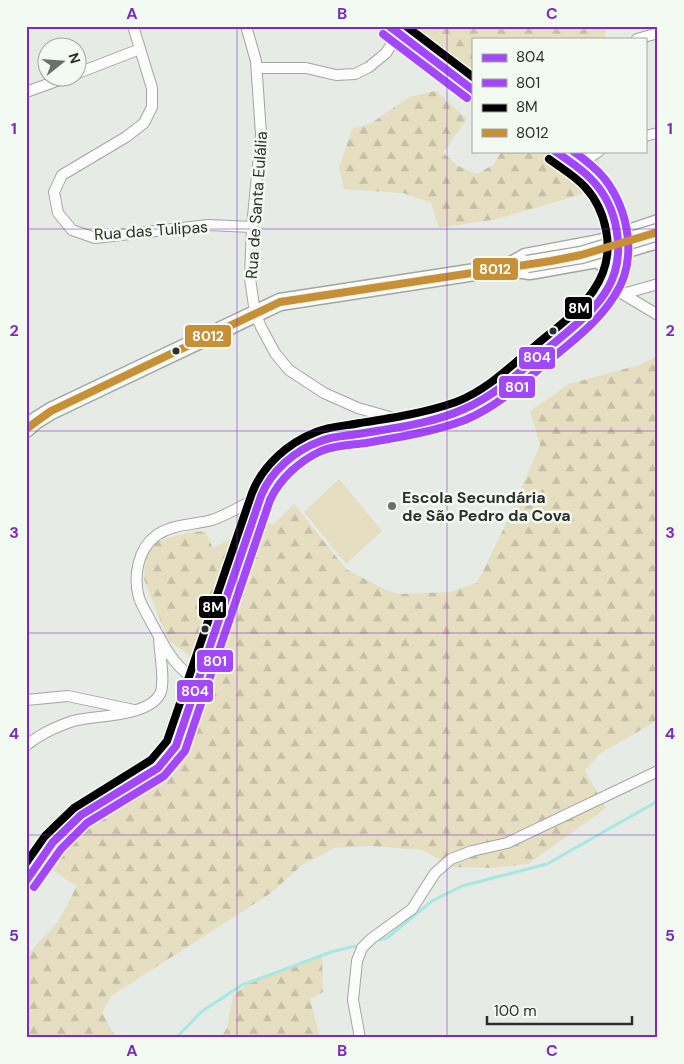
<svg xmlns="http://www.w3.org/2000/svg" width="684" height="1064" font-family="'DM Sans',sans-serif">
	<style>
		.grass { fill: #e5dec1 }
		.forest { fill: url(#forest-firs) }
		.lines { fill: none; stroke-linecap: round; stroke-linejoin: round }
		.stream { stroke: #a8e7e2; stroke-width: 3 }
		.minor-casing { stroke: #a2a6a2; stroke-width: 12 }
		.tertiary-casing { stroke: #a2a6a2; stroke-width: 15 }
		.primary-casing { stroke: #a2a6a2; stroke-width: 19 }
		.minor { stroke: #fbfcfb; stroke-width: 10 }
		.tertiary { stroke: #fbfcfb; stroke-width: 12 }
		.primary { stroke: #fbfcfb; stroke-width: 16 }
		.primary-bridge-casing { stroke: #a2a6a2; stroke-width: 19; stroke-linecap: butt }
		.primary-bridge { stroke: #fbfcfb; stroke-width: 16 }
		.bus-1-casing { stroke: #f3faf1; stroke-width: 11 }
		.bus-2-casing { stroke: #f3faf1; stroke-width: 11 }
		.bus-3-casing { stroke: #f3faf1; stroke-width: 11 }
		.bus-4-casing { stroke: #f3faf1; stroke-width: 11 }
		.bus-1 { stroke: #a347ff; stroke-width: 8 }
		.bus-2 { stroke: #a347ff; stroke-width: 8 }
		.bus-3 { stroke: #000; stroke-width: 8 }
		.bus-4 { stroke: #c79037; stroke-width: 8 }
		.grid { fill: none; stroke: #7b2cbf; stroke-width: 1; stroke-opacity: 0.55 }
		.bus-dot { fill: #2b2e2b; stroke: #f3faf1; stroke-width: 2 }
		.poi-dot { fill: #6c706c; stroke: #f3faf1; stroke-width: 2 }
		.labels { text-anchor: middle; stroke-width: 5; stroke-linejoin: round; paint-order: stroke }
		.street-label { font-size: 16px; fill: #2b2e2b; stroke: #f3faf1 }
		.poi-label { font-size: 16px; font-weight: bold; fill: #2b2e2b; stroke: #f3faf1; text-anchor: start }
		.line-badge { stroke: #f3faf1; stroke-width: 2 }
		.badge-label { font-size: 14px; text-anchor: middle; font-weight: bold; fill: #fff }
		.neatline { fill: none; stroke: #7b2cbf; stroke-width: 2 }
		.grid-label { font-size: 16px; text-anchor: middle; font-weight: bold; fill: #7b2cbf }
	</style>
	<defs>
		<pattern id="forest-firs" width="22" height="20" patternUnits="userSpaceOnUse" patternTransform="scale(1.25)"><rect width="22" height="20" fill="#e5dec1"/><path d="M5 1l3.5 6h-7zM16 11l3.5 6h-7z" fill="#c5bfa6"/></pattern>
	</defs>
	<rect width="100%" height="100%" fill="#e6ebe6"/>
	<!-- grass -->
	<polygon class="grass" points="339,479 382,531 346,564 304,512"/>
	<!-- forest -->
	<g class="forest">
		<polygon points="401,26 606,26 605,39 473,39 473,80"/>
		<polygon points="436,91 467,119 443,153 458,166 477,174 493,165 502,151 600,151 599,162 589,192 497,219 439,228 431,203 403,193 344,189 339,168 352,129 370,124 409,97"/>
		<path d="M658,356V720L599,754L585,771L606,808L528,864L493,868L454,867L422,850L369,846L334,848L301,866L271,893L111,996L102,1013L116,1038H26V956L58,922L77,886L47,867L73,830L167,775C191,741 202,702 215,663L190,656L168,640L144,579L145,562L150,546C168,536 185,533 205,531L213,548L263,522L274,524L294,504L346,569L384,589L399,594L450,592L477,583L504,528L540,445L530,411L569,384L639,365Z"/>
		<polygon points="322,957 323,992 310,999 320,1038 221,1038 227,1028 233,995 253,981"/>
	</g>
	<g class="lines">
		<!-- stream -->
		<g class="stream">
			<polyline points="379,940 387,938 432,901 462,886 547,864 658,801"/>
			<polyline points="176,1038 201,1012 242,985 331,952 355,946"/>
		</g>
		<defs>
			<g id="minor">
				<polyline points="133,26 152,88 152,107 144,123 126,137 62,175 54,192 58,213 72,230 95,238 208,225 252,227"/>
				<polyline points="246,26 256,61 261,134 252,227 250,278 255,313 261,327 275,353 289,370 324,393 358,408 393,418 398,427"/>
				<polyline points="637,39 658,33"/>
				<polyline points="257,68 306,68 336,75 355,74 369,67 386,53 398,34"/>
				<polyline points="78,73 140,49"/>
				<polyline points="26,92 65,78"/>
				<polyline points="645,136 658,133"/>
				<polyline points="581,171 590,157 599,151"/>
				<polyline points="609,287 623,294 658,284"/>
				<polyline points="623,294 658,315"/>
				<path d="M199,680C175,671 163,643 151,622C147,614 142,606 139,598C133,576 138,548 157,535C172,524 194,525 212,520C229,514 245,504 261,496"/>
				<polyline points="26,700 68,696 134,710"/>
				<path d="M26,746C29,742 34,740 38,737C49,730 61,725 73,721C96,715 148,717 160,694C166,682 159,651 159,637"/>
				<polyline points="360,1038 353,1000 357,961 362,948 371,939 412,909 435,873 451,859 472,851 507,843 658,771"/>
			</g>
			<g id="tertiary">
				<polyline points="389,26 473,90"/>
				<polyline points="617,254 658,242"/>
				<polyline points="509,264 525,255 599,241 658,221"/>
				<polyline points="510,270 529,273 536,272 597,261 609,271 612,277"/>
				<path d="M26,881L53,842L81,815L158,768L176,746L261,496C263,491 266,485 269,480C280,465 304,448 320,441C332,437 346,436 358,434C393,428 444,421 475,404C501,390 524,368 547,349C567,332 595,310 608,288C626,257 618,210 596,184C586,171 568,161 555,151"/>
			</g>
			<polyline id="primary" points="26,429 35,421 51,411 280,302 527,264"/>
		</defs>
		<!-- minor casing -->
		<use href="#minor" class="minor-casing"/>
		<!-- tertiary casing -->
		<use href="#tertiary" class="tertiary-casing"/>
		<!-- primary casing -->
		<use href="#primary" class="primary-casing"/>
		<!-- minor -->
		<use href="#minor" class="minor"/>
		<!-- tertiary -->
		<use href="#tertiary" class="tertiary"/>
		<!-- primary -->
		<use href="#primary" class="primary"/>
		<defs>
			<polyline id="primary-bridge" points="527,264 581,255 658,232"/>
		</defs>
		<!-- primary-bridge casing -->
		<use href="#primary-bridge" class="primary-bridge-casing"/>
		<!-- primary-bridge -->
		<use href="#primary-bridge" class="primary-bridge"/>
		<defs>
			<g id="bus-1">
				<polyline points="389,26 473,90"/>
				<path d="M26,881L53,842L81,815L158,768L176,746L261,496C271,471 295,450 321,441C332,436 346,436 358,434C393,428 431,424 464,409C496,395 521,371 547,349C568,331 594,313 608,288C627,254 618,206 591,179C581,168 567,160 555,151"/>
			</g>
			<g id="bus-2">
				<polyline points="383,34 467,98"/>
				<path d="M34,887L61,849L87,823L164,776L185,751L270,500C280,478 300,461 321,451C335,445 351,445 366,443C399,437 433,432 465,420C496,407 520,385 545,364C570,343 598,323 615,295C638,260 629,210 604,178C595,167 584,159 573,151"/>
			</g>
			<g id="bus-3">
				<polyline points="406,26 473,77"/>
				<path d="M26,863L45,836L74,808L151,760L167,741L252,493C263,465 288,443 316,432C330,426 346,426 360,423C392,418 425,413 456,402C487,390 511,366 536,345C573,314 617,285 606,230C603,214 596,199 585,187C575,176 561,168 549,159"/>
			</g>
			<polyline id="bus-4" points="26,429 51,411 280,302 551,261 581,255 658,232"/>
		</defs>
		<!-- bus-1 casing -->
		<use href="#bus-1" class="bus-1-casing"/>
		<!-- bus-2 casing -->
		<use href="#bus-2" class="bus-2-casing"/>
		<!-- bus-3 casing -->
		<use href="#bus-3" class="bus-3-casing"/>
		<!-- bus-4 casing -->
		<use href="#bus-4" class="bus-4-casing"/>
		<!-- bus-1 -->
		<use href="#bus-1" class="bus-1"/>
		<!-- bus-2 -->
		<use href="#bus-2" class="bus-2"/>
		<!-- bus-3 -->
		<use href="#bus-3" class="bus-3"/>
		<!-- bus-4 -->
		<use href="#bus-4" class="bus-4"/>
	</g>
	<!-- grid -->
	<path class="grid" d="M237,26V1038M447,26V1038M26,229H658M26,431H658M26,633H658M26,835H658"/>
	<!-- markers -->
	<g class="bus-dot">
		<circle cx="553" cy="331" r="4.5"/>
		<circle cx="176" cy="351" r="4.5"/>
		<circle cx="205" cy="629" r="4.5"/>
	</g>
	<circle class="poi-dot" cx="392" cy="506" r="5"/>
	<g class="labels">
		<!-- street labels -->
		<g class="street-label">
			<text transform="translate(256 205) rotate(-86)" y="6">Rua de Santa Eulália</text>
			<text transform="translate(151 230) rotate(-4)" y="6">Rua das Tulipas</text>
		</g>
		<!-- poi labels -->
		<g class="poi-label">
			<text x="402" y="503">Escola Secundária<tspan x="402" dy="18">de São Pedro da Cova</tspan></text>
		</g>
	</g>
	<g class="line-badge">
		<rect x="472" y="257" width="47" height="24" rx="5" fill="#c79037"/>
		<rect x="564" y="296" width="29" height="24" rx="5" fill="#000"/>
		<rect x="184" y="324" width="48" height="24" rx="5" fill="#c79037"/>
		<rect x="518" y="346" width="38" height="24" rx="5" fill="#a347ff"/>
		<rect x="498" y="375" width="38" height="24" rx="5" fill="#a347ff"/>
		<rect x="198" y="595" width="29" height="24" rx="5" fill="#000"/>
		<rect x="196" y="649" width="38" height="24" rx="5" fill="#a347ff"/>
		<rect x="176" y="679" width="38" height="24" rx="5" fill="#a347ff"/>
	</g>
	<g class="badge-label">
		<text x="495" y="274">8012</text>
		<text x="579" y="313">8M</text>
		<text x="208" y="341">8012</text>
		<text x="537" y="362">804</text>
		<text x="517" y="392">801</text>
		<text x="213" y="612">8M</text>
		<text x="215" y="666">801</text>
		<text x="195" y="696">804</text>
	</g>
	<!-- border -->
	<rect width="684" height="1064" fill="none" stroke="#f3faf1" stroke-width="55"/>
	<!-- legend -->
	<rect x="472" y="38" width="175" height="115" fill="#f3faf1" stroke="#a3a8a2"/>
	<rect x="482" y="54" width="25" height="8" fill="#a347ff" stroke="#a3a8a2"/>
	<text x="516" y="62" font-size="15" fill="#2b2e2b">804</text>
	<rect x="482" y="79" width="25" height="8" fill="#a347ff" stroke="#a3a8a2"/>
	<text x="516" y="88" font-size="15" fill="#2b2e2b">801</text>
	<rect x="482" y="104" width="25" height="8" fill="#000000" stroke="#a3a8a2"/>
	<text x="516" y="112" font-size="15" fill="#2b2e2b">8M</text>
	<rect x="482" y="129" width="25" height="8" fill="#c79037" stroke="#a3a8a2"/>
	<text x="516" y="138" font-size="15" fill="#2b2e2b">8012</text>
	<!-- north arrow -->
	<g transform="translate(62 62) rotate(73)"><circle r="24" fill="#f3faf1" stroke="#a3a8a2"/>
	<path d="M0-4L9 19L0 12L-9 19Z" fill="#6c706c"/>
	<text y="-8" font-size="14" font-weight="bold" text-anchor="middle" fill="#2b2e2b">N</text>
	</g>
	<!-- scale -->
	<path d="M487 1016v8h145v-8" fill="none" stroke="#2b2e2b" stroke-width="2.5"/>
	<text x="494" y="1016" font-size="15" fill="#2b2e2b" stroke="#f3faf1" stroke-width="4" paint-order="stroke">100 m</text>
	<rect x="28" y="28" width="628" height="1008" class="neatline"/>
	<g class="grid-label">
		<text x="132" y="19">A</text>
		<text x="342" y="19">B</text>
		<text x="552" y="19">C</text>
		<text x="14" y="134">1</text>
		<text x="670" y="134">1</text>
		<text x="14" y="336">2</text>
		<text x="670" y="336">2</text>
		<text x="14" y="538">3</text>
		<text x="670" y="538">3</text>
		<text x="14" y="739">4</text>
		<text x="670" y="739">4</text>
		<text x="14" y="941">5</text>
		<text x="670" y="941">5</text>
		<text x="132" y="1056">A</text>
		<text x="342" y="1056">B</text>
		<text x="552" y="1056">C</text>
	</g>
</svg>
